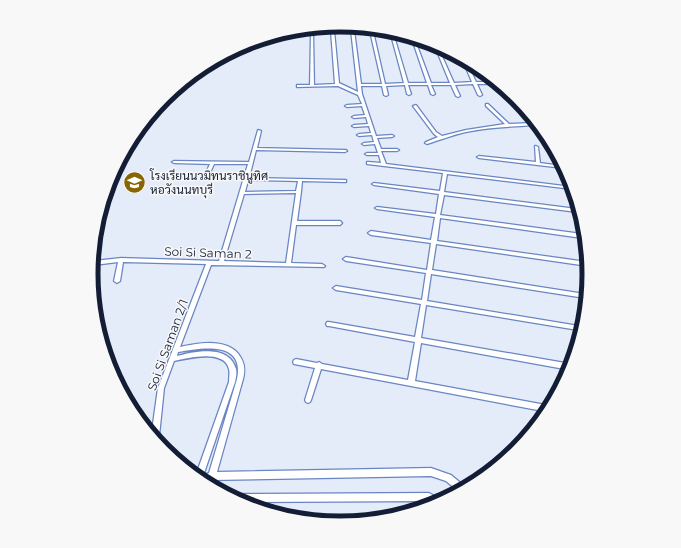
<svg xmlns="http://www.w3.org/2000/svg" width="681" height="548" font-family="Montserrat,Sarabun,sans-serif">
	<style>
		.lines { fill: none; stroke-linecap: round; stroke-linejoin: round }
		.street-casing { stroke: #6986c3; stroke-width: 2.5 }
		.street { fill: #fff; fill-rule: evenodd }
		.labels { text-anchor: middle; stroke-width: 3; stroke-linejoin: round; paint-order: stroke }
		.poi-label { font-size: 12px; fill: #131e36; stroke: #f8f8f8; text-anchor: start }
		.street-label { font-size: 12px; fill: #131e36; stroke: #f8f8f8 }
		.rim { fill: none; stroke: #131e36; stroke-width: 5 }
	</style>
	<rect width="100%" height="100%" fill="#e4ebf9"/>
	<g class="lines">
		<defs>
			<g id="street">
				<path d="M331,27H333L334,29L351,28V27L354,28L363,29L354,30L361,84H382L370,31H373L385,84L404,83L391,35L394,36L408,83H427L412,39L415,40L431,83H450L434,44L437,45L454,83L472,82L464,63L468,65L476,82H493L495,84H477L482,95L480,96L478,95L473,84L455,85L460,96L458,97L456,96L451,85H431L435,94L433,95L431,94L428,85H408L411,94L409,95L407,94L405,85L386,86L388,95L386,96L384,95L382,86H361L362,94L376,136L392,135L394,136L392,137L377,138L381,149H397L399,150L397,151H381L386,164L572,187V189L447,174L444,192L577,209V212L444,195L440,215L582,234V238L440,218L437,241L587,262L588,266L436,244L432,270L585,294V298L431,274L427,301L579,326L578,330L426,305L421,338L571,364L570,370L421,343L415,381L546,405L543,411L321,369L311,400L310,402L308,403L306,402L305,400L315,368L294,364L293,362L294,360L296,359L317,363L319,362L322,364L408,380L415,342L329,326H327L326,324L327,322H329L415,337L421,304L336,290L333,288L336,286L422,300L426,273L346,261L343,259L346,257L427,270L431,243L371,235L368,233L371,231L431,240L435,217L377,209L375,208L377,207L436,214L439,194L374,185L372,184L374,183L440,191L443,173L367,164V162H369L381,163L379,155H367L365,154L367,153H378L375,144L364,145L362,144L364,143L374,142L372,135L359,136L357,135L359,134L371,133L369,126L354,127L352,126L354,125L368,124L366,117L354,118L352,117L354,116L365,115L362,106L347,107L345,106L347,105L362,104L358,95L338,86L297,87V85H310L311,31L313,30L314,85L335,84L331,31L315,30L331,29ZM334,30H351L358,92L339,83Z"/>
				<polygon points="499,86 503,89 507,94 506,95 504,95 498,87"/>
				<path d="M486,104H488L509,124L533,123L535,125C511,127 489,127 466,132C452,135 440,140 427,144L425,143L426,142L438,137L434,134L413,106L416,105L436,132L442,136L466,130L505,124L486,106Z"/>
				<path d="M258,130L261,131L257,148L346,150L347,151L345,152L256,150L249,178L346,180V182H344L302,181L301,192L297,221H340L342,223L340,225H296L291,263L322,264L325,266L324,267L211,265L180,347C199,343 230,337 241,358C245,365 245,371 243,379L217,472L431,468L451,475L463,485L457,490L446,481L431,476L212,480L210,481L204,476V475L209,473L237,379C245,340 202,348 178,352L177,356C195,351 229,344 236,369C237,373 236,378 235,382L203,476L197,472L229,382C229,378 230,373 229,369C224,349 189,358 174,361L164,388L159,436L158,438L157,439L152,431L158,388L206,264L123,262L120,281L117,283L114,281L118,262L94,265V261L121,258L219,261L248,164H214L209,175L207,176L205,175L210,164L174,163L172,162L174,161L249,162ZM248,180L298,181L296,191L245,192ZM296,193L286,263L224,261L244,194Z"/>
				<polygon points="535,146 536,146 538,147 540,163 562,166 563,168 479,158 477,157 479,156 536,162"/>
				<polygon points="429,493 442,500 435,504 429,501 242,502 233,496 236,494"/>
			</g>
		</defs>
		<!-- street casing -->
		<use href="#street" class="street-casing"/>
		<!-- street -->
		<use href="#street" class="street"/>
	</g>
	<!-- icons -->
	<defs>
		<symbol id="school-disc" viewBox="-11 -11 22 22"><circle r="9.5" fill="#886501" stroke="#f8f8f8"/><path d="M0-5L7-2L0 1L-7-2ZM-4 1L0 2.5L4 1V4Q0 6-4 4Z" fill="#fff"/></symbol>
	</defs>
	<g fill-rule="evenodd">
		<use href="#school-disc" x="122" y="170" width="25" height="25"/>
	</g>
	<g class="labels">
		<!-- poi labels -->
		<g class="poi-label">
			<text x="150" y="180">โรงเรียนนวมิทนราชินูทิศ<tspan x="150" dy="14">หอวังนนทบุรี</tspan></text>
		</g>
		<!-- street labels -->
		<g class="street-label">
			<text transform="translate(208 253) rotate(2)" y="4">Soi Si Saman 2</text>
			<text transform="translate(168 345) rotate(-70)" y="4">Soi Si Saman 2/1</text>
		</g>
	</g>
	<!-- crop -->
	<path d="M0 0H681V548H0ZM98 274a242 242 0 1 1 484 0a242 242 0 1 1-484 0Z" fill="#f8f8f8" fill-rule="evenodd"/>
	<path class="rim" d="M98 274a242 242 0 1 1 484 0a242 242 0 1 1-484 0Z"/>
</svg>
